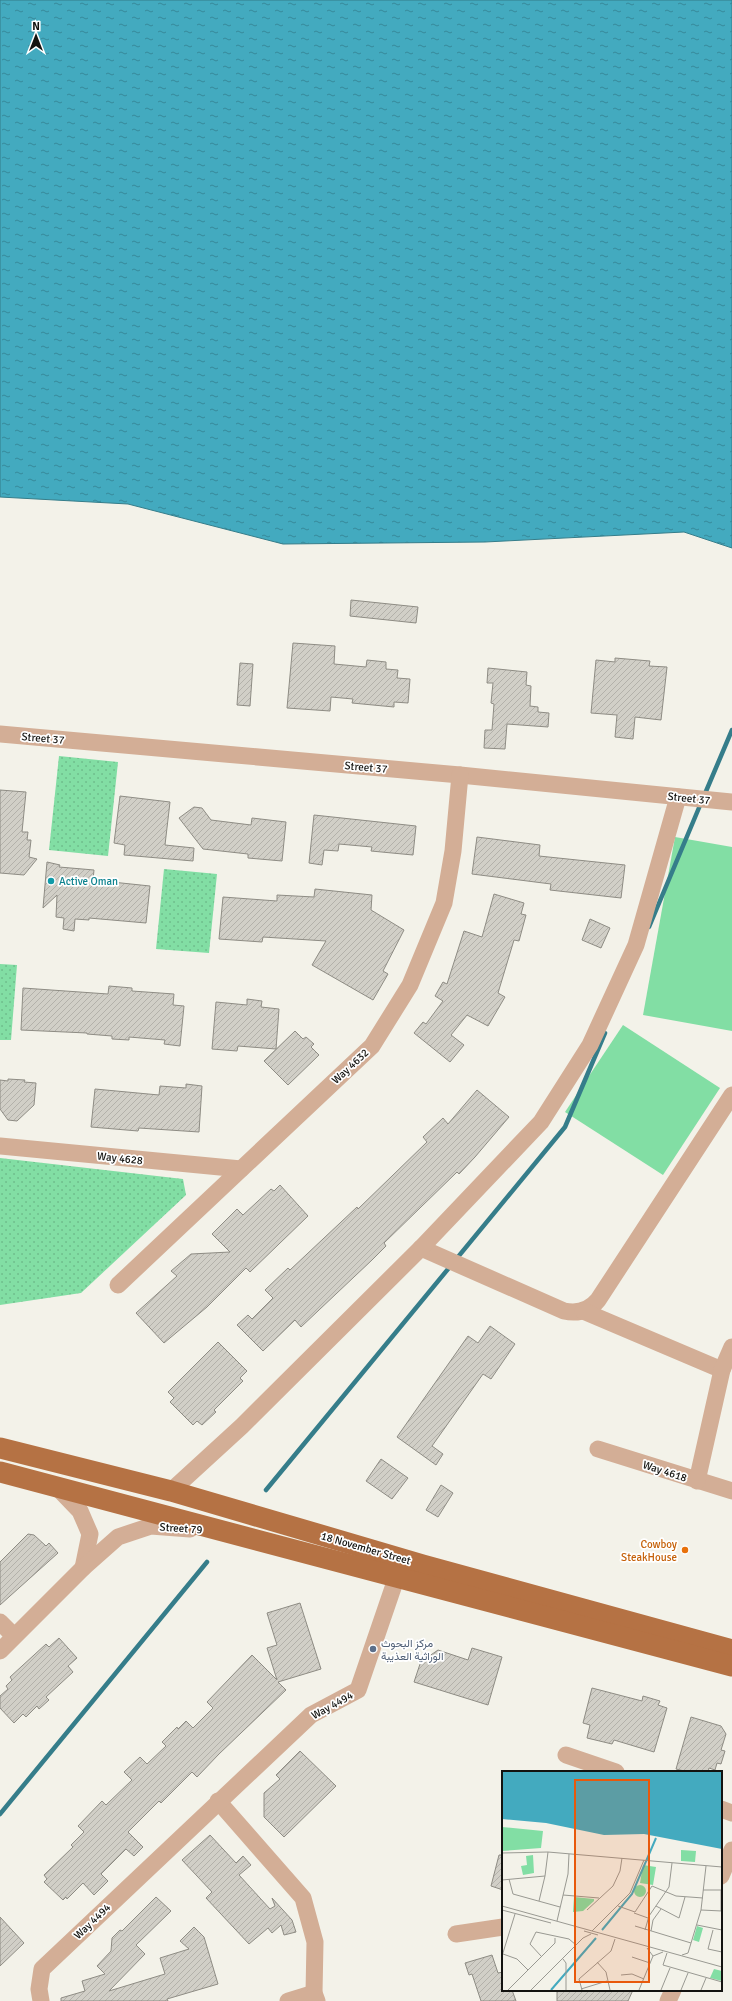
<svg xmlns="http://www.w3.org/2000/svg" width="732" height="2001" font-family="Signika,Vazirmatn,sans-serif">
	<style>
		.grass { fill: url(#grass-dots) }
		.pitch { fill: #82dea4 }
		.water { fill: url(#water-ripples); stroke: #357d8a }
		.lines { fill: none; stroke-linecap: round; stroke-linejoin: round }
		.stream { stroke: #357d8a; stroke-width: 4.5 }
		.building { fill: url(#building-hatch); stroke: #8e8c84 }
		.minor { stroke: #d3ae96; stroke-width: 17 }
		.major { stroke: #b57244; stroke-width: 21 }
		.culture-dot { fill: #0f9aa8; stroke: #fff; stroke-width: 1.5 }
		.food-dot { fill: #e8710a; stroke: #fff; stroke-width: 1.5 }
		.service-dot { fill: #5c6f8a; stroke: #fff; stroke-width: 1.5 }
		.labels { text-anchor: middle; stroke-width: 3.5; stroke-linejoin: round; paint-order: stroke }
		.street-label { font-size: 11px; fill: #131310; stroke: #fff }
		.culture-label { font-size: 11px; fill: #0d838f; stroke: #fff; text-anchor: start }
		.food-label { font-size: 11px; fill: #c56008; stroke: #fff; text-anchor: end }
		.service-label { font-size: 11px; fill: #4e5e75; stroke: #fff; text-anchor: start }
		.inset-river { fill: none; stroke: #43aabf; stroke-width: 2 }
		.inset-road { fill: none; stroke: #999992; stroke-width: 1 }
		.view { fill: #e8590c; fill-opacity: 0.15; stroke: #e8590c; stroke-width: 2 }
		.inset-edge { fill: none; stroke: #131310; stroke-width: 2 }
	</style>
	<defs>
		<pattern id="grass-dots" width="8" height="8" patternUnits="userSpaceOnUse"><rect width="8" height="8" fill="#82dea4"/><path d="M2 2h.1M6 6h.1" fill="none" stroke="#6fbe8c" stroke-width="1.8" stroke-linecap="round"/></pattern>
		<pattern id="water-ripples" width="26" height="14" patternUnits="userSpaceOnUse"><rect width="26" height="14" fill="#43aabf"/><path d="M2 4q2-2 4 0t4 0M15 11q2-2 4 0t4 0" fill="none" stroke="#37899a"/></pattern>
		<pattern id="building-hatch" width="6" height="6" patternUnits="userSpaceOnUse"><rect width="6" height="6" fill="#d1cfc7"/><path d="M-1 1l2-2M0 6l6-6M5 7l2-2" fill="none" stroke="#b3b1aa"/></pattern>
	</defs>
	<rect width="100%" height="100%" fill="#f3f2e9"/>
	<!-- grass -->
	<g class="grass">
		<polygon points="59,756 118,762 108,856 49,850"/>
		<polygon points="164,869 217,874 209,953 156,949"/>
		<polygon points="0,964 17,965 11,1040 0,1040"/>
		<polygon points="0,1158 183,1179 186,1195 81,1293 0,1305"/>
	</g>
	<!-- pitch -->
	<g class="pitch">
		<polygon points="675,837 732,847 732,1031 643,1015"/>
		<polygon points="623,1025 720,1088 663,1175 565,1112"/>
	</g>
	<!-- water -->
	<polygon class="water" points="0,0 732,0 732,548 684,532 485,542 283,544 128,504 0,497"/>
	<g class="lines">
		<!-- stream -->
		<g class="stream">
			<polyline points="704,796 732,730"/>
			<polyline points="649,927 701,803"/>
			<polyline points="266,1490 565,1127 605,1033"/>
			<polyline points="0,1814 207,1562"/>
		</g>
	</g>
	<!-- building -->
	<g class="building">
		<polygon points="351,600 418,607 416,623 350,616"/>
		<polygon points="293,643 335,646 334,664 366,667 367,660 386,662 386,669 398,670 397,678 410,679 408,703 394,702 394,707 352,703 353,699 331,697 330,711 287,708"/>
		<polygon points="615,658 650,661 649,666 667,667 661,720 635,717 633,739 615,737 617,715 591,713 596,660 615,662"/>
		<polygon points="240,663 253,664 250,706 237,705"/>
		<polygon points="488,668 527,672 526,685 531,686 530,706 538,707 538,712 549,713 548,727 507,724 505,749 484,748 485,730 492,730 494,704 491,703 493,683 487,683"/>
		<polygon points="0,790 26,792 22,832 28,832 27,840 31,840 29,857 37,859 24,875 0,873"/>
		<polygon points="120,796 170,802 165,845 194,848 193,861 124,855 125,845 114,843"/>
		<polygon points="194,807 202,808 211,820 251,825 252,818 286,822 282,861 248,858 248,854 203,849 179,818"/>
		<polygon points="314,815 416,826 413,855 371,851 372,847 339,844 338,851 324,850 322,865 309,863"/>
		<polygon points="477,837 540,845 539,856 625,865 621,898 550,890 551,884 472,874"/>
		<polygon points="47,862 60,865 59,867 94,870 93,880 150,886 146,923 89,918 89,920 75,919 74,931 63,929 64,918 56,917 57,895 43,908"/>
		<polygon points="315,889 372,895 371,910 404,930 383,971 388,974 373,1000 312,965 326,941 263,937 262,942 219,939 223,897 277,901 277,895 314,897"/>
		<polygon points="494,894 524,903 521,914 526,915 519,941 514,940 498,993 505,997 488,1026 467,1015 451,1035 464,1045 450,1062 414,1033 423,1022 426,1024 443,1001 435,996 443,982 447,984 464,931 482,937"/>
		<polygon points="590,919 610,928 601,948 582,940"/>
		<polygon points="109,986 132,988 132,991 174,994 173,1005 184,1006 180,1046 164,1044 165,1040 129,1037 129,1040 112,1039 112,1036 87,1034 87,1033 21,1030 23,988 108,994"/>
		<polygon points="247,999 262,1001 261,1007 279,1009 276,1049 238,1046 237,1051 212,1049 216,1002 247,1005"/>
		<polygon points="295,1031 303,1039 306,1037 314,1044 311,1047 319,1055 288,1085 264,1061"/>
		<polygon points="8,1079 25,1080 24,1082 36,1083 34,1105 17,1121 8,1120 0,1109 0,1080 8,1081"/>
		<polygon points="186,1084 202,1086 199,1132 139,1128 138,1131 91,1127 95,1089 159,1095 160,1086 186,1088"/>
		<polygon points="477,1090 509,1117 475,1157 459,1174 457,1172 384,1243 386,1246 372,1260 301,1327 295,1320 263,1351 237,1325 248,1315 252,1319 273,1298 265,1290 288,1268 290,1270 357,1207 358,1209 427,1142 423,1137 443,1118 448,1124"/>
		<polygon points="280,1185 308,1216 250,1272 246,1268 207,1307 164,1343 136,1313 177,1276 171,1271 191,1254 230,1252 212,1234 237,1209 243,1215 271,1189 274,1191"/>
		<polygon points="490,1326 515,1344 491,1379 483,1374 432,1446 443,1454 436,1465 397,1437 468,1336 478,1343"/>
		<polygon points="218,1342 247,1371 240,1378 243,1381 214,1410 216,1412 202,1425 197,1421 193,1425 170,1402 174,1398 168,1392"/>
		<polygon points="381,1459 408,1478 392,1499 366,1481"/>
		<polygon points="441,1485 453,1493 438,1517 426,1510"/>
		<polygon points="28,1534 34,1535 46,1546 49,1543 58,1553 0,1605 0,1562"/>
		<polygon points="300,1603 321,1669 278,1682 286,1690 219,1754 197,1777 192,1772 161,1803 159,1801 128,1832 143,1847 134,1856 126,1849 101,1874 108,1881 94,1895 83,1883 67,1899 66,1897 63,1900 44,1882 47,1879 44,1875 73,1847 71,1845 84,1832 78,1826 102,1801 106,1805 132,1780 124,1772 140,1757 147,1764 166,1746 162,1742 177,1727 178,1729 186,1721 193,1728 213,1708 207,1702 252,1655 277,1680 267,1648 277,1645 267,1613"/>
		<polygon points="59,1638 77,1658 68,1666 73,1672 46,1697 49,1700 39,1709 37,1706 26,1717 23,1714 14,1723 0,1708 0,1696 8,1689 6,1686 12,1680 10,1677 46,1644 49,1647"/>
		<polygon points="472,1648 502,1657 488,1705 414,1682 422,1658 425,1659 438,1650 468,1660"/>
		<polygon points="592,1688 642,1701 643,1696 660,1701 658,1705 667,1708 654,1752 614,1740 612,1744 587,1738 590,1725 583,1723"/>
		<polygon points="691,1717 721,1726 726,1734 721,1750 725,1751 721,1764 717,1763 715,1770 709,1768 708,1772 688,1772 676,1769"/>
		<polygon points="300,1751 336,1786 284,1837 264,1817 264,1793 280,1779 276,1775"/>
		<polygon points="210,1835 236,1863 243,1856 251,1865 239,1875 270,1909 275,1906 272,1898 292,1920 296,1932 284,1935 281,1925 272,1933 268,1928 249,1944 206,1898 212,1892 182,1860"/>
		<polygon points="499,1855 503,1855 503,1890 491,1886"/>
		<polygon points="156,1897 171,1911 136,1945 145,1954 109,1991 165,1974 160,1958 189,1949 180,1941 194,1927 204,1937 218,1984 167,1999 168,2001 61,2001 61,1998 85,1991 82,1981 105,1974 97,1966 111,1951 112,1938 120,1930 122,1931"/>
		<polygon points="0,1917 24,1943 0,1966"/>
		<polygon points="492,1955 498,1973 503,1972 503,1990 512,1990 516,2001 481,2001 472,1974 469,1975 465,1963"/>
		<polygon points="557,1990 633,1990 628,2001 557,2001"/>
	</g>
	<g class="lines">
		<!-- minor -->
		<g class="minor">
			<polyline points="0,734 460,775 732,802"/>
			<polyline points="0,1146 241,1169"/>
			<path d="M421,1248L564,1311C578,1314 589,1311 598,1300L732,1095"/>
			<polyline points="118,1285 372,1046 410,985 444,903 453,851 460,775"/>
			<polyline points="583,1311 722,1370"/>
			<polyline points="598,1449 732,1491"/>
			<polyline points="697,1481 722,1370 732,1347"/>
			<polyline points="56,1486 80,1511 90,1534 83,1568"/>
			<polyline points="171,1491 242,1426 421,1248 541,1122 590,1045 636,945 678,797"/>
			<polyline points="0,1622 14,1636"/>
			<polyline points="0,1651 83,1568 118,1537 151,1526 190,1529"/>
			<polyline points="566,1755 616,1772"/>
			<polyline points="218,1801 303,1898 315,1942 314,1993 317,2001"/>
			<polyline points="721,1809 732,1813"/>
			<polyline points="721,1876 732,1850"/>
			<polyline points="456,1934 503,1927"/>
			<polyline points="41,2001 39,1989 42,1969 311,1715 358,1690 397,1576"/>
			<polyline points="288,2001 314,1993"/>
			<polyline points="668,2001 673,1990"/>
		</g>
		<!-- major -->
		<g class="major">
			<polyline points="0,1448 171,1491 423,1565 732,1650"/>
			<polyline points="0,1472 732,1666"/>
		</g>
	</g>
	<!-- markers -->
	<circle class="culture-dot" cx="51" cy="881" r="4"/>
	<circle class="food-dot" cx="685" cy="1550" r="4"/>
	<circle class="service-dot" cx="373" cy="1649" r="4"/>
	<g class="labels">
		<!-- street labels -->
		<g class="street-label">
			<text transform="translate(43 738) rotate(5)" y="4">Street 37</text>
			<text transform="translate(366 767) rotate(5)" y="4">Street 37</text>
			<text transform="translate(689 798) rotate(6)" y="4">Street 37</text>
			<text transform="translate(350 1066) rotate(-43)" y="4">Way 4632</text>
			<text transform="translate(120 1158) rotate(6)" y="4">Way 4628</text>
			<text transform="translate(665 1471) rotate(18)" y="4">Way 4618</text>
			<text transform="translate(181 1528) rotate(4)" y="4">Street 79</text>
			<text transform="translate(366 1548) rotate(16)" y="4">18 November Street</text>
			<text transform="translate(332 1705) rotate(-29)" y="4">Way 4494</text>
			<text transform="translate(92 1921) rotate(-44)" y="4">Way 4494</text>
		</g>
		<!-- culture labels -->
		<g class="culture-label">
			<text x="59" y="885">Active Oman</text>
		</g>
		<!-- food labels -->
		<g class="food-label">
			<text x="677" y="1548">Cowboy<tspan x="677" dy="13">SteakHouse</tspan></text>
		</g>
		<!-- service labels -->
		<g class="service-label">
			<text x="381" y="1647">مركز البحوث<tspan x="381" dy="13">الوراثية العذيبة</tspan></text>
		</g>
	</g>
	<!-- overview -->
	<g transform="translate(502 1771)">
		<rect width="220" height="220" fill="#f3f2e9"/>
		<path d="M0,56L41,60L39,77L0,80ZM31,84L32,102L21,104L19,95L25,94L24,85ZM72,126L92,128V130L81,140L71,141ZM195,155L201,157L197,171L191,169ZM212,198L220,200V210L208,207Z" fill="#82dea4"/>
		<path d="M179,79L194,80L193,91L179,90Z" fill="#82dea4"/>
		<path d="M141,94L154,96L151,114L138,112ZM132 120a6 6 0 1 1 12 0a6 6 0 1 1-12 0Z" fill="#82dea4"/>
		<path d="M0,1H220V78L142,63L102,64L44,52L0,48Z" fill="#43aabf"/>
		<path class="inset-river" d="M100,159L130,123L154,67M49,219L94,167"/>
		<path class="inset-road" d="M0,82L46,81L220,96M7,108L11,123L58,136M0,109L43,105M201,119H220M61,124L97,127M37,130L43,105L46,81M0,135L220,196M116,135L133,141L150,115L174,125L201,127M154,135L177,147L183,126M0,139L49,152M85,139L111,115L118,100L120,87M199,139L220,140M219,140V119M132,142L146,147M55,150L66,103L67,83M195,154L220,159M133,155L189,172M143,159L147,145L167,116L170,92M211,159L206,178L220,181M82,160L96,164M90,160L128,122L142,89M149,160L151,149L159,138M145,177L151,185L161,181M165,182L161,194L220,211M1,183L15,188L26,199M180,184L186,182L199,139L204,95M0,185L13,143M39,185L28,173L34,161L67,168L74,174M130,186L148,192M61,188L64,192V219M95,191L104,201L108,219M119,204L130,203L142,208M79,218L105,210M6,219L53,172V167M29,219L81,167L89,163M80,219L77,208L109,180L113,168M137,219L151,185M159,219L168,197M179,219L186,202M199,219L204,207"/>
		<path class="view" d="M73,9H147V211H73Z"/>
		<rect width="220" height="220" class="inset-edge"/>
	</g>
	<!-- north arrow -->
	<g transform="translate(36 36)" stroke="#ffffff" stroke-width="3" paint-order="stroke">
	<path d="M0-3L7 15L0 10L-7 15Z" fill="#131310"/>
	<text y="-6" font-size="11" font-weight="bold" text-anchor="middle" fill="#131310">N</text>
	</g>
</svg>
